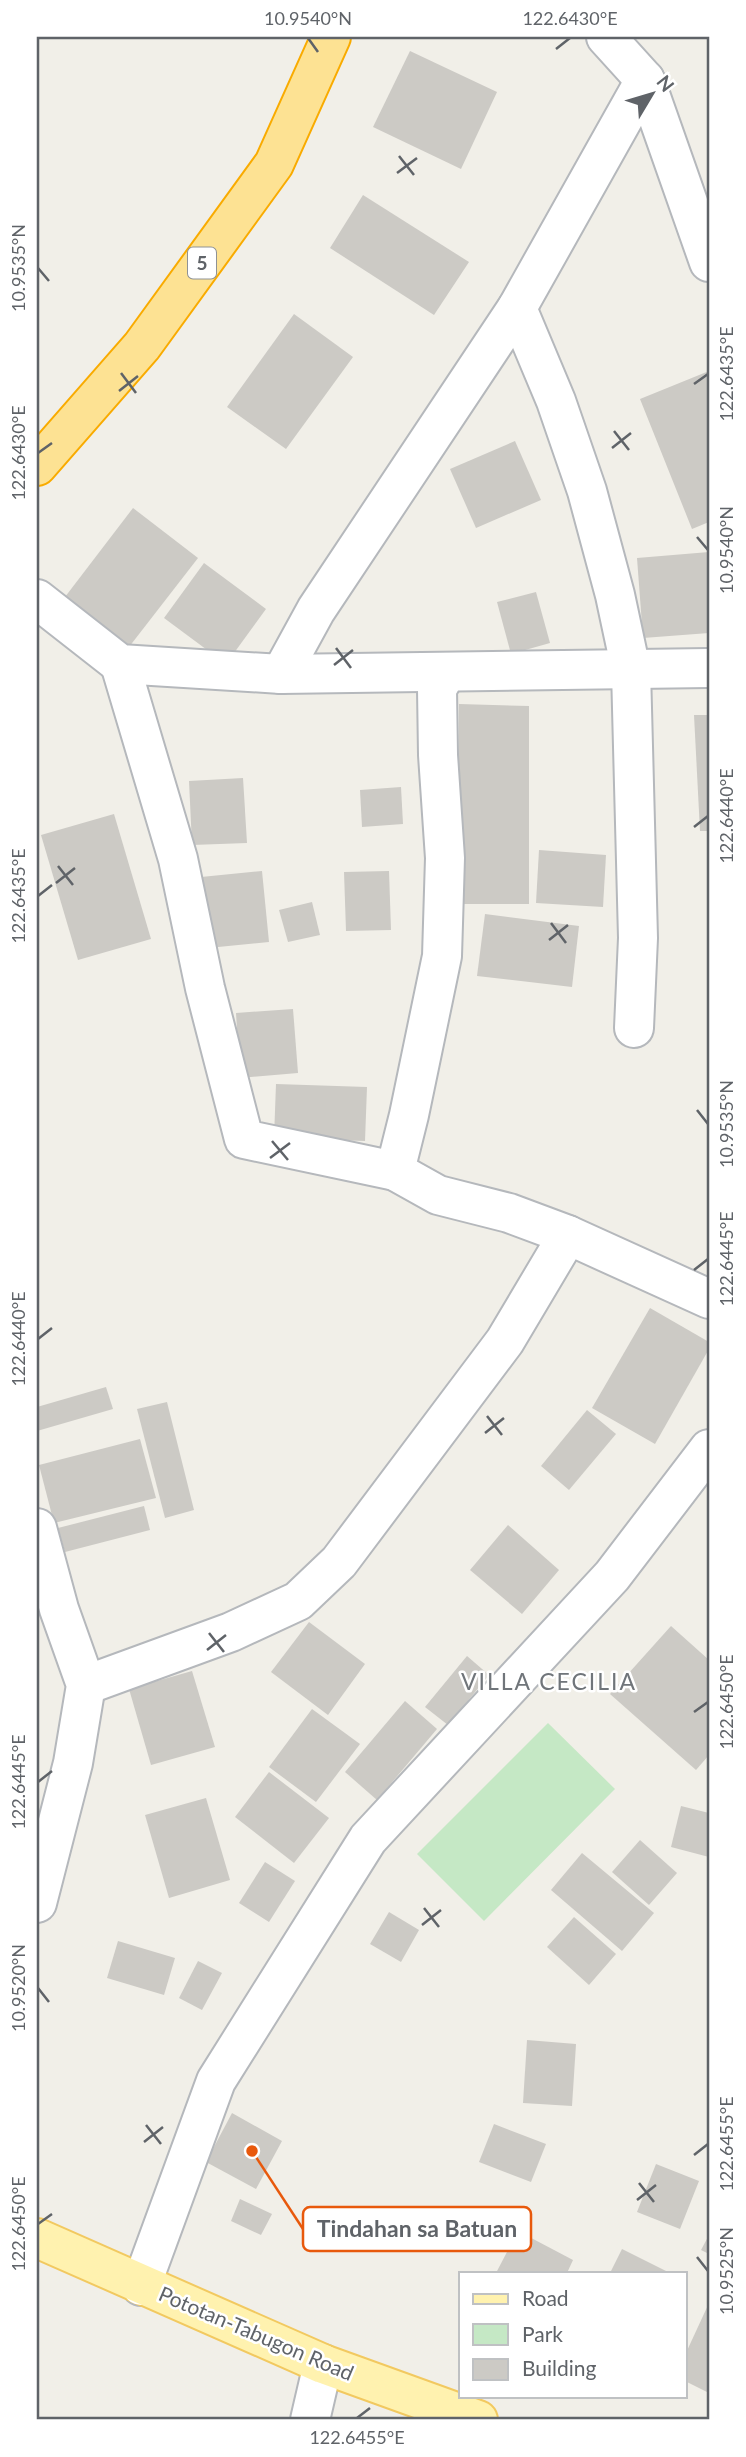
<svg xmlns="http://www.w3.org/2000/svg" width="746" height="2457" font-family="Lato,sans-serif">
	<style>
		.green { fill: #c5e8c5 }
		.building { fill: #cccac5 }
		.lines { fill: none; stroke-linecap: round; stroke-linejoin: round }
		.minor-casing { stroke: #b5b8bc; stroke-width: 42 }
		.major-casing { stroke: #f2c960; stroke-width: 42 }
		.highway-casing { stroke: #f9ab00; stroke-width: 42 }
		.minor { stroke: #fff; stroke-width: 38 }
		.major { stroke: #fff2af; stroke-width: 38 }
		.highway { stroke: #fde293; stroke-width: 38 }
		.ticks { fill: none; stroke: #5f6368; stroke-width: 2.5 }
		.labels { text-anchor: middle; stroke-width: 5; stroke-linejoin: round; paint-order: stroke }
		.shield { fill: #fff; stroke: #8f9295; stroke-width: 2 }
		.shield-label { font-size: 19px; font-weight: bold; fill: #5f6368 }
		.street-label { font-size: 21px; fill: #5f6368; stroke: #fff }
		.neighbourhood-label { font-size: 23px; letter-spacing: 2px; fill: #70757a; stroke: #fff }
		.leader { fill: none; stroke: #e8590c; stroke-width: 2.5 }
		.callout-dot { fill: #e8590c; stroke: #fff; stroke-width: 2.5 }
		.callout { fill: #fff; stroke: #e8590c; stroke-width: 2.5 }
		.callout-label { font-size: 23px; text-anchor: middle; font-weight: bold; fill: #5f6368 }
		.neatline { fill: none; stroke: #5f6368; stroke-width: 2.5 }
		.ticks-label { font-size: 18px; text-anchor: middle; fill: #5f6368 }
	</style>
	<rect width="100%" height="100%" fill="#f1efe8"/>
	<!-- green -->
	<polygon class="green" points="548,1723 615,1789 484,1921 417,1854"/>
	<!-- building -->
	<g class="building">
		<polygon points="410,51 497,92 461,169 373,127"/>
		<polygon points="363,195 469,262 434,315 330,248"/>
		<polygon points="294,314 353,357 286,449 227,407"/>
		<polygon points="709,371 709,522 692,529 640,399"/>
		<polygon points="515,441 541,500 476,528 450,469"/>
		<polygon points="133,508 198,558 129,647 65,597"/>
		<polygon points="709,552 709,633 643,638 637,558"/>
		<polygon points="204,563 266,609 226,664 164,618"/>
		<polygon points="536,592 550,643 511,654 497,602"/>
		<polygon points="459,704 529,706 529,904 458,904"/>
		<polygon points="694,715 709,715 709,831 700,831"/>
		<polygon points="243,778 247,843 192,845 189,781"/>
		<polygon points="401,787 403,824 362,827 360,790"/>
		<polygon points="114,814 151,939 78,960 41,835"/>
		<polygon points="539,850 606,855 603,907 536,903"/>
		<polygon points="262,871 269,942 208,948 201,877"/>
		<polygon points="389,871 391,930 346,931 344,872"/>
		<polygon points="312,902 320,935 288,942 279,910"/>
		<polygon points="485,914 579,926 572,987 477,976"/>
		<polygon points="293,1009 298,1073 240,1078 236,1013"/>
		<polygon points="276,1084 367,1087 365,1141 274,1138"/>
		<polygon points="650,1308 709,1342 709,1349 655,1444 592,1408"/>
		<polygon points="106,1387 113,1409 37,1431 37,1407"/>
		<polygon points="167,1402 194,1510 165,1518 137,1409"/>
		<polygon points="587,1410 616,1434 569,1490 541,1466"/>
		<polygon points="140,1439 156,1498 54,1523 39,1465"/>
		<polygon points="144,1506 150,1530 65,1552 58,1528"/>
		<polygon points="508,1525 559,1570 522,1614 470,1570"/>
		<polygon points="309,1622 365,1664 328,1715 271,1672"/>
		<polygon points="671,1626 709,1660 709,1755 696,1770 610,1694"/>
		<polygon points="467,1656 489,1675 448,1725 425,1707"/>
		<polygon points="192,1671 215,1747 151,1765 129,1689"/>
		<polygon points="405,1701 437,1729 377,1800 345,1772"/>
		<polygon points="312,1709 360,1744 316,1802 269,1767"/>
		<polygon points="269,1772 329,1818 294,1863 235,1817"/>
		<polygon points="206,1798 230,1880 169,1898 145,1815"/>
		<polygon points="681,1806 709,1813 709,1857 671,1847"/>
		<polygon points="640,1840 677,1873 649,1905 612,1872"/>
		<polygon points="582,1853 654,1913 622,1951 551,1890"/>
		<polygon points="265,1862 295,1881 269,1922 239,1903"/>
		<polygon points="389,1912 419,1930 401,1962 370,1944"/>
		<polygon points="574,1917 616,1954 589,1985 547,1947"/>
		<polygon points="118,1941 175,1958 164,1995 107,1978"/>
		<polygon points="198,1961 222,1973 202,2010 179,1998"/>
		<polygon points="527,2040 576,2044 572,2106 523,2103"/>
		<polygon points="232,2113 282,2141 256,2189 206,2162"/>
		<polygon points="494,2124 546,2144 531,2182 479,2162"/>
		<polygon points="656,2164 699,2181 680,2229 637,2212"/>
		<polygon points="240,2199 272,2214 261,2235 231,2221"/>
		<polygon points="518,2231 573,2260 567,2273 496,2273"/>
		<polygon points="709,2235 709,2254 701,2250"/>
		<polygon points="622,2249 670,2273 610,2273"/>
		<polygon points="709,2303 709,2393 685,2381 685,2355"/>
	</g>
	<g class="lines">
		<defs>
			<g id="minor">
				<polyline points="606,37 645,80 709,262"/>
				<polyline points="517,308 556,401 587,491 615,595 631,670 638,938 634,1028"/>
				<polyline points="37,599 120,664 281,674 709,668"/>
				<polyline points="120,664 178,859 205,988 244,1139 395,1171 438,1195 509,1213 568,1235 709,1299"/>
				<polyline points="281,674 316,610 517,308 645,80"/>
				<polyline points="395,1171 409,1115 442,956 445,858 438,755 437,689 446,673"/>
				<polyline points="37,1528 59,1609 86,1685 73,1763 37,1903"/>
				<polyline points="86,1685 231,1632 298,1601 339,1562 505,1341 568,1235"/>
				<polyline points="141,2286 216,2081 368,1839 612,1576 709,1449"/>
				<polyline points="310,2420 323,2364"/>
			</g>
			<polyline id="major" points="37,2238 323,2364 478,2420"/>
			<polyline id="highway" points="37,466 142,346 274,164 331,37"/>
		</defs>
		<!-- minor casing -->
		<use href="#minor" class="minor-casing"/>
		<!-- major casing -->
		<use href="#major" class="major-casing"/>
		<!-- highway casing -->
		<use href="#highway" class="highway-casing"/>
		<!-- minor -->
		<use href="#minor" class="minor"/>
		<!-- major -->
		<use href="#major" class="major"/>
		<!-- highway -->
		<use href="#highway" class="highway"/>
	</g>
	<!-- ticks -->
	<path class="ticks" d="M308,38L318,52M556,49L570,38M399,156L414,175M397,173L417,158M38,268L49,281M121,373L136,393M694,384L708,374M119,391L138,376M614,431L629,450M612,448L631,433M38,453L52,443M697,537L708,550M336,648L351,668M334,665L353,650M694,827L708,816M58,866L73,885M56,883L75,868M38,896L52,885M551,923L566,943M549,940L568,925M697,1110L708,1124M272,1141L288,1160M270,1158L290,1143M694,1270L708,1259M38,1339L52,1328M487,1416L502,1435M485,1433L504,1418M209,1633L224,1652M207,1650L226,1635M694,1712L708,1702M38,1782L52,1771M424,1908L439,1927M422,1925L441,1910M38,1988L49,2002M146,2125L161,2144M144,2142L163,2127M694,2155L708,2144M639,2183L654,2202M637,2200L656,2185M38,2224L52,2214M697,2257L708,2271M357,2418L370,2408"/>
	<g class="labels">
		<!-- shield labels -->
		<rect class="shield" x="188" y="247.5" width="28" height="31" rx="5"/>
		<g class="shield-label">
			<text x="202" y="270">5</text>
		</g>
		<!-- street labels -->
		<g class="street-label">
			<text transform="translate(256 2334) rotate(23)" y="7">Pototan-Tabugon Road</text>
		</g>
		<!-- neighbourhood labels -->
		<g class="neighbourhood-label">
			<text x="549" y="1690">VILLA CECILIA</text>
		</g>
	</g>
	<!-- callouts -->
	<path class="leader" d="M252 2151L303 2229"/>
	<circle class="callout-dot" cx="252" cy="2151" r="7"/>
	<rect class="callout" x="303" y="2207" width="228" height="44" rx="7"/>
	<g class="callout-label">
		<text x="417" y="2237">Tindahan sa Batuan</text>
	</g>
	<!-- border -->
	<rect width="746" height="2457" fill="none" stroke="#ffffff" stroke-width="77"/>
	<!-- legend -->
	<rect x="459" y="2272" width="228" height="126" fill="#ffffff" stroke="#bfc1c3" stroke-width="2"/>
	<rect x="473" y="2294" width="35" height="10" fill="#fff2af" stroke="#bfc1c3" stroke-width="2"/>
	<text x="522" y="2306" font-size="21" fill="#5f6368">Road</text>
	<rect x="473" y="2324" width="35" height="21" fill="#c5e8c5" stroke="#bfc1c3" stroke-width="2"/>
	<text x="522" y="2342" font-size="21" fill="#5f6368">Park</text>
	<rect x="473" y="2359" width="35" height="21" fill="#cccac5" stroke="#bfc1c3" stroke-width="2"/>
	<text x="522" y="2376" font-size="21" fill="#5f6368">Building</text>
	<!-- north arrow -->
	<g transform="translate(652 94) rotate(52)" stroke="#ffffff" stroke-width="5" paint-order="stroke">
	<path d="M0-5L12 26L0 18L-12 26Z" fill="#5f6368"/>
	<text y="-10" font-size="19" font-weight="bold" text-anchor="middle" fill="#5f6368">N</text>
	</g>
	<rect x="38" y="38" width="670" height="2380" class="neatline"/>
	<g class="ticks-label">
		<text x="308" y="25">10.9540°N</text>
		<text x="570" y="25">122.6430°E</text>
		<text transform="translate(19 268) rotate(-90)" y="6">10.9535°N</text>
		<text transform="translate(727 374) rotate(-90)" y="6">122.6435°E</text>
		<text transform="translate(19 453) rotate(-90)" y="6">122.6430°E</text>
		<text transform="translate(727 550) rotate(-90)" y="6">10.9540°N</text>
		<text transform="translate(727 816) rotate(-90)" y="6">122.6440°E</text>
		<text transform="translate(19 896) rotate(-90)" y="6">122.6435°E</text>
		<text transform="translate(727 1124) rotate(-90)" y="6">10.9535°N</text>
		<text transform="translate(727 1259) rotate(-90)" y="6">122.6445°E</text>
		<text transform="translate(19 1339) rotate(-90)" y="6">122.6440°E</text>
		<text transform="translate(727 1702) rotate(-90)" y="6">122.6450°E</text>
		<text transform="translate(19 1782) rotate(-90)" y="6">122.6445°E</text>
		<text transform="translate(19 1988) rotate(-90)" y="6">10.9520°N</text>
		<text transform="translate(727 2144) rotate(-90)" y="6">122.6455°E</text>
		<text transform="translate(19 2224) rotate(-90)" y="6">122.6450°E</text>
		<text transform="translate(727 2271) rotate(-90)" y="6">10.9525°N</text>
		<text x="357" y="2444">122.6455°E</text>
	</g>
</svg>
